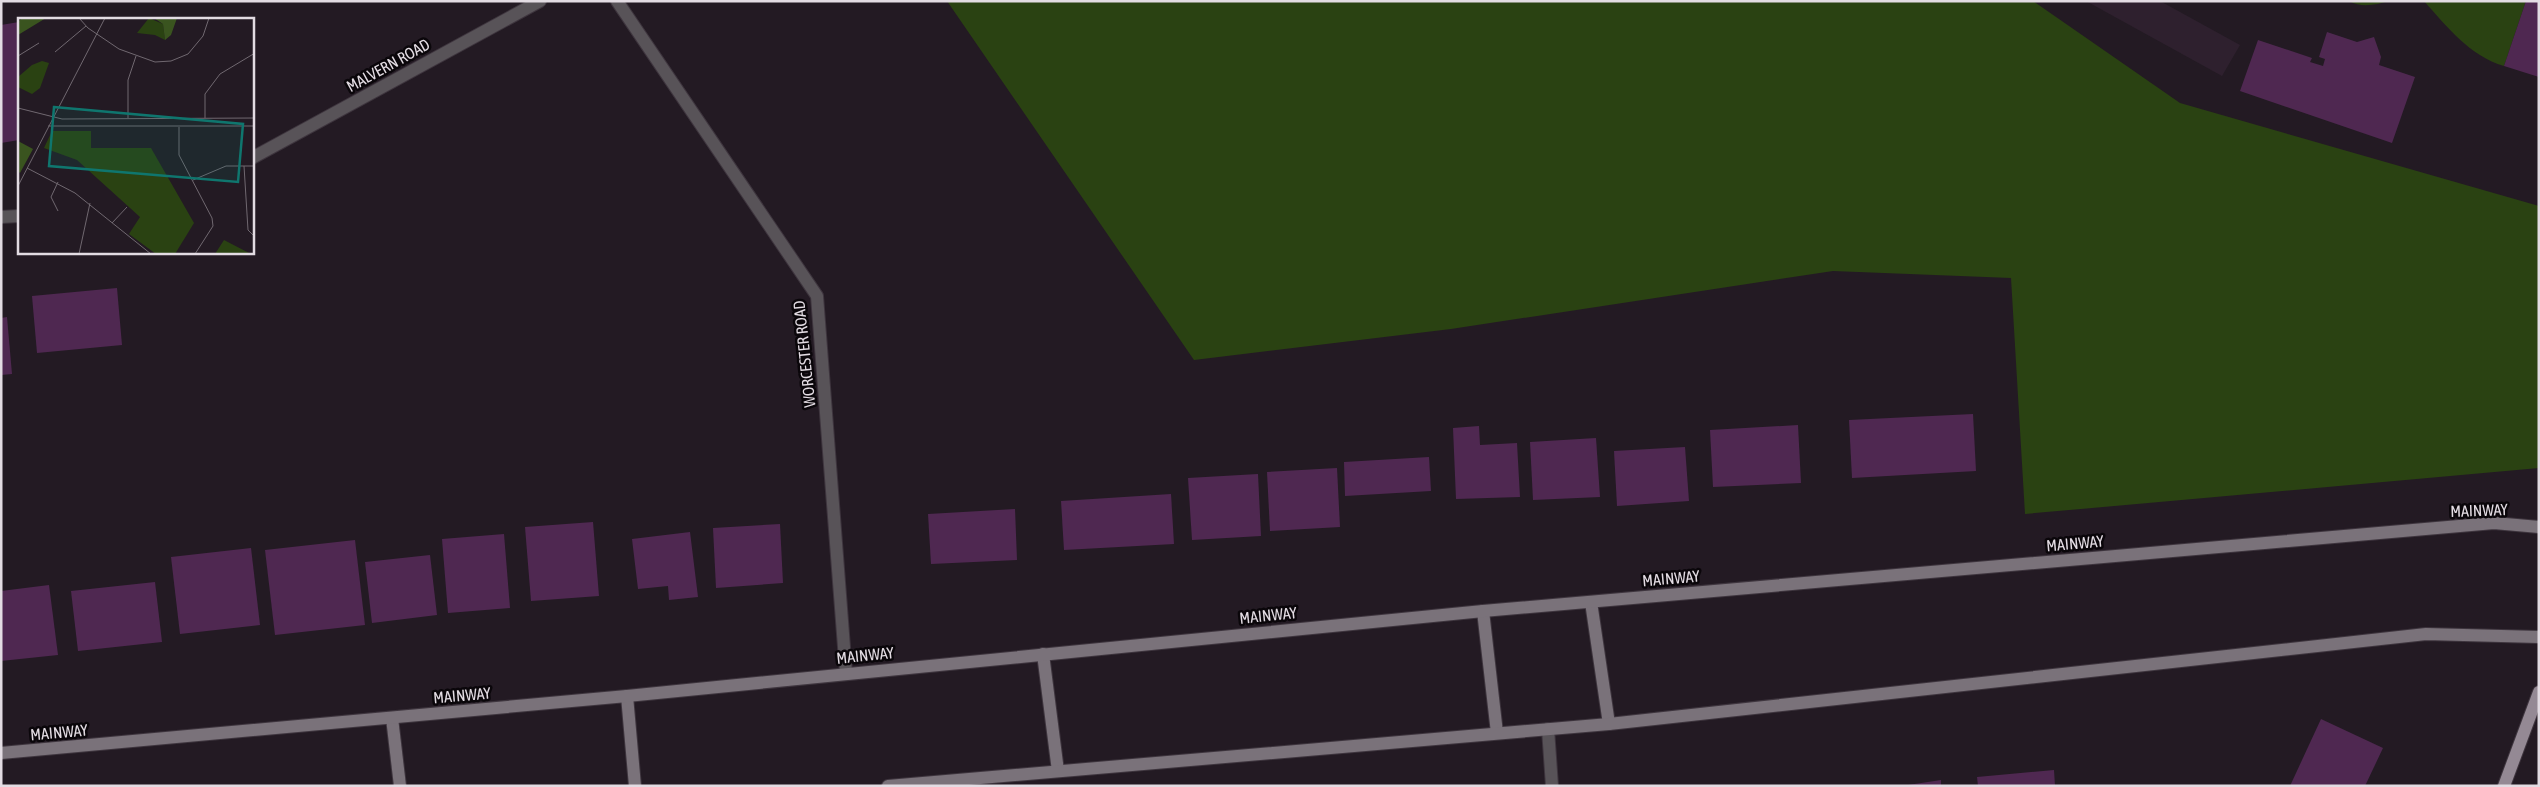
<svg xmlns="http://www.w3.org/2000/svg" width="2540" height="787" font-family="'Asap Condensed',sans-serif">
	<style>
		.built { fill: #2e202e }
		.green { fill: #2a4212 }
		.building { fill: #4f2851 }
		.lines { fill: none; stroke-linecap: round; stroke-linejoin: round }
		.street-casing { stroke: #3e353e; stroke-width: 14 }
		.secondary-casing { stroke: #3e353e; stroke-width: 14 }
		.primary-casing { stroke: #3e353e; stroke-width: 14 }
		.street { stroke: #585358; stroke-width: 12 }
		.secondary { stroke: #7a727a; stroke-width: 12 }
		.primary { stroke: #948994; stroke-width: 12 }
		.labels { text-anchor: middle; stroke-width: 5; stroke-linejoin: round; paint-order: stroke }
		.street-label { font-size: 16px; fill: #e3dce3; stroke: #0a060a }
		.inset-road { fill: none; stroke: #706870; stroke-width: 1 }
		.view { fill: #0f766e; fill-opacity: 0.15; stroke: #0f766e; stroke-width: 2.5 }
		.inset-edge { fill: none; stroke: #e3dce3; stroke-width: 2.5 }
	</style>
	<rect width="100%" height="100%" fill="#231a23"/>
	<!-- built -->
	<polygon class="built" points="2086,1 2160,1 2240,45 2222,76"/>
	<!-- green -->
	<g class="green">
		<polygon points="947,1 2033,1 2180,103 2539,206 2539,468 2025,514 2011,278 1833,271 1451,329 1194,360"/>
		<path d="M2349,1H2389C2376,5 2361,8 2349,1Z"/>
		<path d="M2424,1H2526L2504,66C2470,56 2447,27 2424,1Z"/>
	</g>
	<!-- building -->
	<g class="building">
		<polygon points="2526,1 2539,1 2539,77 2504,66"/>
		<polygon points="19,22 19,140 1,143 1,25"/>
		<polygon points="2327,32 2357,42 2374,37 2381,57 2379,65 2415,77 2392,143 2240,91 2258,40 2312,58 2310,62 2323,66 2325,59 2319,57"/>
		<polygon points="117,288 122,345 37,353 32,296"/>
		<polygon points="7,317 12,374 1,375 1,318"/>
		<polygon points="1973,414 1976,471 1852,478 1849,420"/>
		<polygon points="1798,425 1801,483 1713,487 1710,430"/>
		<polygon points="1479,426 1480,445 1517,443 1520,497 1456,499 1453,428"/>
		<polygon points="1596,438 1600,497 1533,500 1530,442"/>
		<polygon points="1685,447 1689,501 1617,506 1614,451"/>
		<polygon points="1429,457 1431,491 1345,496 1344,462"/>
		<polygon points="1337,468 1340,527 1270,531 1267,472"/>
		<polygon points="1258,474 1261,536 1192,540 1188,478"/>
		<polygon points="1171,494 1174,544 1064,550 1061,501"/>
		<polygon points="1015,509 1017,560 931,564 928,514"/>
		<polygon points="593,522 599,596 531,601 525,527"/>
		<polygon points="780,524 783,583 716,588 713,528"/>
		<polygon points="690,532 698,597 669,600 668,586 638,589 632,539"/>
		<polygon points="504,534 510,608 448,613 442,539"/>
		<polygon points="355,540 365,625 275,635 265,550"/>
		<polygon points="251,548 260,625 180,634 171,557"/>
		<polygon points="430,555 437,615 372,623 365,562"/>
		<polygon points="155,582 162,642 78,651 71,591"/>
		<polygon points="49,585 58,655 1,661 1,591"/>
		<polygon points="2321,719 2383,748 2365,786 2290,786"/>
		<polygon points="2054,770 2055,786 1978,786 1977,777"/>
		<polygon points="1941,780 1941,786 1908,786 1908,785"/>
	</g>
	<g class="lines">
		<defs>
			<g id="street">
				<polyline points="617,1 817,296 846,673"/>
				<polyline points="252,158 540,1"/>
				<polyline points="1,217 19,216"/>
				<polyline points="1548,729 1552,786"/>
			</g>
			<g id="secondary">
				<polyline points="1591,602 1609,724"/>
				<polyline points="1483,611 1497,733"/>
				<polyline points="1043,654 1058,771"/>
				<polyline points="627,696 635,786"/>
				<polyline points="392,718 400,786"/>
				<polyline points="1,753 627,696 1483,611 2494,523 2539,527"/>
				<polyline points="888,786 1609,724 2426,634 2539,637"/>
			</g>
			<polyline id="primary" points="2504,786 2539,692"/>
		</defs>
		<!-- street casing -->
		<use href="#street" class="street-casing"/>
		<!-- secondary casing -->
		<use href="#secondary" class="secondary-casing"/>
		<!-- primary casing -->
		<use href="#primary" class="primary-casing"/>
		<!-- street -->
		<use href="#street" class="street"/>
		<!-- secondary -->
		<use href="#secondary" class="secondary"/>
		<!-- primary -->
		<use href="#primary" class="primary"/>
	</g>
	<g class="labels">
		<!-- street labels -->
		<g class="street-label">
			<text transform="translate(388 65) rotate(-29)" y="6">MALVERN ROAD</text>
			<text transform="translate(804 354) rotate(-96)" y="6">WORCESTER ROAD</text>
			<text transform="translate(2479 510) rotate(-2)" y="6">MAINWAY</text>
			<text transform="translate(2075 543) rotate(-5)" y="6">MAINWAY</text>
			<text transform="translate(1671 578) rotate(-5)" y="6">MAINWAY</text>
			<text transform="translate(1268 615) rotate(-6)" y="6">MAINWAY</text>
			<text transform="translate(865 655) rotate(-6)" y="6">MAINWAY</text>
			<text transform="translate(462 695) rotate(-5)" y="6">MAINWAY</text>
			<text transform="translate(59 732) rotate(-5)" y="6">MAINWAY</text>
		</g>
	</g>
	<!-- overview -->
	<g transform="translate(18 18)">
		<rect width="236" height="236" fill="#231a23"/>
		<path d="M131,0L145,6L147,22L137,17L119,15ZM24,43L31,45L22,70L14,76L0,69V59L14,47ZM34,113H73V130H133L176,205L157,236H138L111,216L122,199L59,142L26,130ZM206,222L233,236H197Z" fill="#2a4212"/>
		<path d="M4,0H28L0,17V4ZM136,0H159L153,17L147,22L145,6ZM0,123L15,131L2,155L0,153Z" fill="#3a541f"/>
		<path class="inset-road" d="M61,0L70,10L101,31L137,44L153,43L170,36L185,18L191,0M37,34L68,8M0,38L21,25M0,90L44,101L237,100M110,100V62L118,38M187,100V76L202,56L237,35M30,108H237M161,109V137L194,200L195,208L177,236M226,148L230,212L237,219M9,150L57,175L133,236M175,162L208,148H237M40,164L33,179L40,193M0,168L87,0M94,205L109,189M61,236L72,185"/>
		<path class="view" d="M36,89L225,106L220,164L31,148Z"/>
		<rect width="236" height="236" class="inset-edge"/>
	</g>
	<!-- border -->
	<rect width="2540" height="787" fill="none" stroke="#e3dce3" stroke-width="5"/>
</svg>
